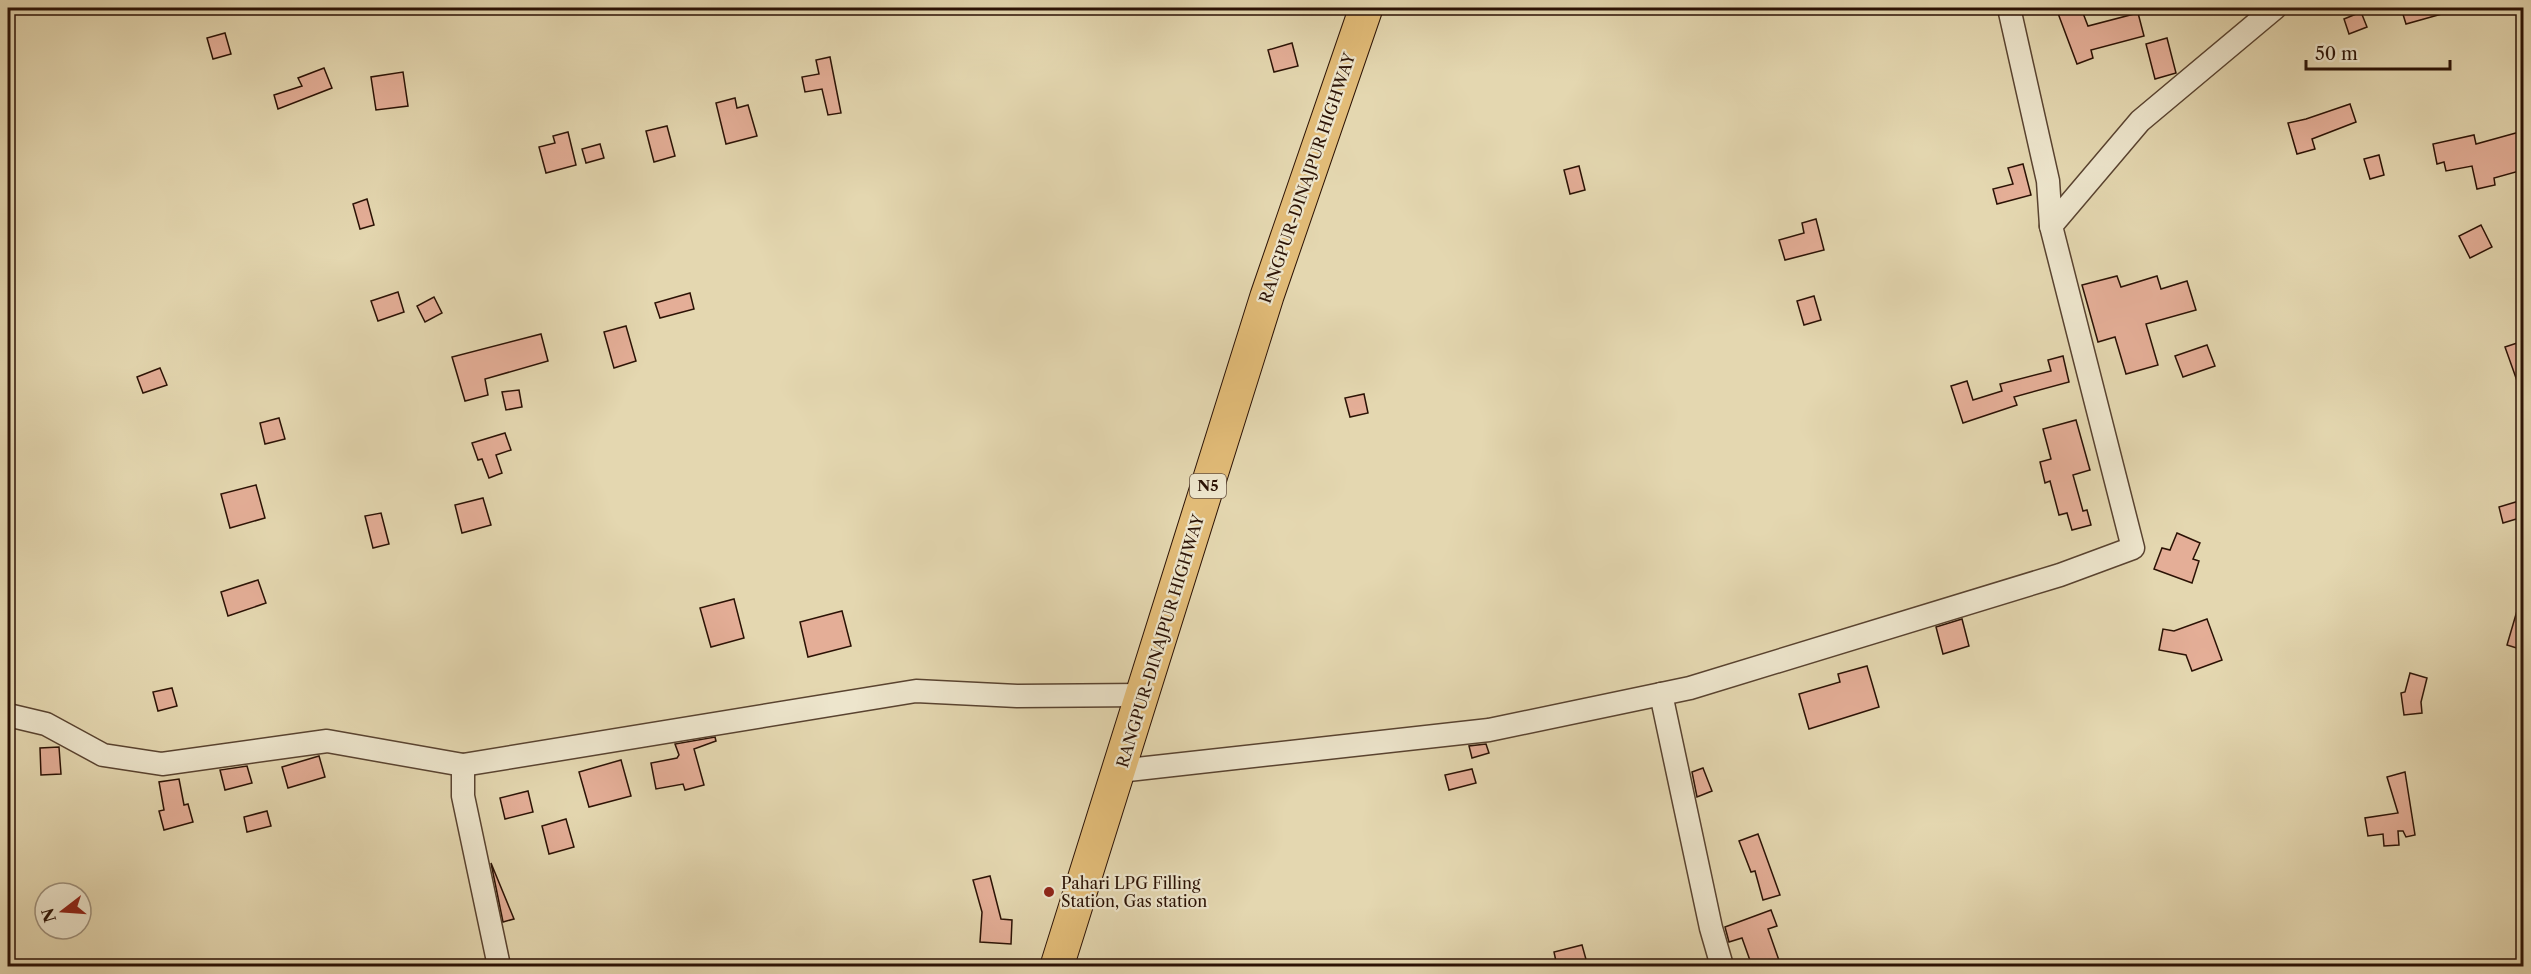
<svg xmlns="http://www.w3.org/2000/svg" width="2531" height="974" font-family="'Libre Caslon Text',serif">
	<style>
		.building { fill: #e4ae97; stroke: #2b1205; stroke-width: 1.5 }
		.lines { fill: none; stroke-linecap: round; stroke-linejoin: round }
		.street-casing { stroke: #594330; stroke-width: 25 }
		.highway-casing { stroke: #2b1205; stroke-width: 35 }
		.street { stroke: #ede5cc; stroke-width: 22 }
		.highway { stroke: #e2bc78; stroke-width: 33 }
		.poi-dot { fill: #8f2418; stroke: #ede5cc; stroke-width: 2 }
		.labels { text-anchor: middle; stroke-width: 4.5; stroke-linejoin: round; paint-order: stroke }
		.shield { fill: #ede5cc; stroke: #655141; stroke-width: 1.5 }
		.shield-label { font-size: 15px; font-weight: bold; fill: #2b1205 }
		.street-label { font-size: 16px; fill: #2b1205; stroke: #ede5cc }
		.poi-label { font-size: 16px; fill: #2b1205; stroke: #ede5cc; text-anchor: start }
	</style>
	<rect width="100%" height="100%" fill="#e4d7b0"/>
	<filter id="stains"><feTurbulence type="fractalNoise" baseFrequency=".00333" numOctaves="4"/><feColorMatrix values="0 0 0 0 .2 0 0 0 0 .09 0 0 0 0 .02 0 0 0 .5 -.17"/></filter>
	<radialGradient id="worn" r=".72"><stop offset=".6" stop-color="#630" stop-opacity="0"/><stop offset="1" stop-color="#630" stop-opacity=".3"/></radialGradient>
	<!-- building -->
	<g class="building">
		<polygon points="2056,8 2081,8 2088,26 2138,13 2144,36 2091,50 2093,58 2077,64"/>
		<polygon points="2401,8 2448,8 2449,12 2406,24"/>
		<polygon points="2361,12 2367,27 2349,34 2344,19"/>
		<polygon points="225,33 231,54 213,59 207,38"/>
		<polygon points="2167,38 2176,73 2155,79 2146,44"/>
		<polygon points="1292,43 1298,66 1274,72 1268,50"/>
		<polygon points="830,57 841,113 828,115 822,89 805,92 802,77 819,74 816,60"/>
		<polygon points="324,68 332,88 278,109 274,95 302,86 298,78"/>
		<polygon points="403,72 408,106 376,110 371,77"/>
		<polygon points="735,98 737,108 748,105 757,136 726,144 716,103"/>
		<polygon points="2350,104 2356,122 2312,139 2315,149 2297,154 2288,123 2306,119"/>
		<polygon points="667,126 675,156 654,162 646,131"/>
		<polygon points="2523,131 2523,170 2494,178 2495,185 2477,189 2472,166 2446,171 2444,162 2437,164 2433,144 2474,135 2476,144"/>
		<polygon points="568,132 576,165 546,173 539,147 555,143 553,136"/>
		<polygon points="600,144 604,158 586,163 582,149"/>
		<polygon points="2379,155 2384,175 2370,179 2364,159"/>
		<polygon points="2023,164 2031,195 1997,204 1993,189 2013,184 2008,168"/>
		<polygon points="1579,166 1585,190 1570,194 1564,170"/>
		<polygon points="367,199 374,225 360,229 353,204"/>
		<polygon points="1816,219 1824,250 1785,260 1779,240 1804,233 1802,223"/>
		<polygon points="2481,225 2492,247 2470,258 2459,236"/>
		<polygon points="2117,276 2121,287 2157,276 2161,289 2187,281 2196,310 2146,324 2158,365 2126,374 2115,337 2098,342 2082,285"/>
		<polygon points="398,292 404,312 378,321 371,301"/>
		<polygon points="690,293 694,309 660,318 655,303"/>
		<polygon points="1814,296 1821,320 1804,325 1797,301"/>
		<polygon points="434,297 442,313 425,322 417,306"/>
		<polygon points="626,326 636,361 614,368 604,332"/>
		<polygon points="541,334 548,361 485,379 488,395 465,401 452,357"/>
		<polygon points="2523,341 2523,392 2521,392 2505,347"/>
		<polygon points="2207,345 2215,366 2183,377 2175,356"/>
		<polygon points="2063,356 2069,382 2014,397 2017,405 1963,423 1951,386 1967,381 1973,400 2002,391 2000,384 2051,371 2048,360"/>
		<polygon points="160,368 167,385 143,393 137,377"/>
		<polygon points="519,390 522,407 506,410 502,392"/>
		<polygon points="1364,394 1368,413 1350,417 1345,398"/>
		<polygon points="279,418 285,439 265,444 260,423"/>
		<polygon points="2076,420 2090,470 2073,475 2083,511 2087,510 2091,525 2072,530 2067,513 2059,515 2050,481 2045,483 2040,462 2051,459 2043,429"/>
		<polygon points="505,433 511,450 496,455 502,473 489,478 482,459 478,460 472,443"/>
		<polygon points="256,485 265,518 230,528 221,494"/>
		<polygon points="483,498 491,525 462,533 455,505"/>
		<polygon points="2519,501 2523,517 2503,523 2499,507"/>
		<polygon points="381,513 389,544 373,548 365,516"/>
		<polygon points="2177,533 2200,543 2193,559 2199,561 2192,583 2154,569 2162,548 2170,550"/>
		<polygon points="258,580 266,603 228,616 221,592"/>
		<polygon points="734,599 744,638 711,647 700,608"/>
		<polygon points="2519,604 2523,604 2523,650 2507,645"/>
		<polygon points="842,611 851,646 808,657 800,622"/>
		<polygon points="1962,619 1969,646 1943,654 1936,627"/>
		<polygon points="2207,619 2222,660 2192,671 2186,655 2159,650 2163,629 2174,631"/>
		<polygon points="1867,666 1879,707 1809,729 1799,694 1840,682 1838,674"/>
		<polygon points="2410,673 2427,678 2421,702 2422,713 2404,715 2401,693 2405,692"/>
		<polygon points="172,688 177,706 158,711 153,692"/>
		<polygon points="715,737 716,741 694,749 704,785 685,790 683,784 656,789 651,763 677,758 679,755 675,744"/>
		<polygon points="1486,744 1489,753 1472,758 1469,746"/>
		<polygon points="59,747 61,774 41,775 40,748"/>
		<polygon points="319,756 325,777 288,788 282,767"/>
		<polygon points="621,760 631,796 589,807 579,772"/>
		<polygon points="247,766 252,783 225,790 220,770"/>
		<polygon points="1703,768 1712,791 1697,797 1692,772"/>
		<polygon points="1472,769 1476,783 1449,790 1445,775"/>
		<polygon points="2405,772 2415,835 2406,837 2403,831 2398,831 2399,845 2384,846 2383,834 2368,836 2365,818 2398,813 2387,777"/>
		<polygon points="179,779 184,805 188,804 193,822 164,830 159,811 164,810 159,782"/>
		<polygon points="528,791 533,812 505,819 500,798"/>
		<polygon points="267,811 271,826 247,832 244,817"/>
		<polygon points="566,819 574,847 549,854 542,826"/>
		<polygon points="1758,834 1780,895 1763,900 1755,871 1751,872 1739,841"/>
		<polygon points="491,863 514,919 503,922"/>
		<polygon points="990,876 1001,919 1012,920 1011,944 980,942 982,912 973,880"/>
		<polygon points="1771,910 1777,926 1768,929 1781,966 1752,966 1742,938 1729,942 1725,927"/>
		<polygon points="1582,945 1587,963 1573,966 1557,966 1554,952"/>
	</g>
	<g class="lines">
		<defs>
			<g id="street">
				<polyline points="2009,8 2048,181 2051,226"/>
				<polyline points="1661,694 1711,928 1722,966"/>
				<polyline points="8,715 46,724 103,755 162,764 327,741 463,765 916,691 1017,696 1144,695"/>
				<polyline points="463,765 463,796 499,966"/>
				<polyline points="1119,771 1489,730 1690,688 2060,575 2133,548 2051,226 2140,121 2275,8"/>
			</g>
			<polyline id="highway" points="1057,966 1267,296 1366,8"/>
		</defs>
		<!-- street casing -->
		<use href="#street" class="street-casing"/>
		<!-- highway casing -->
		<use href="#highway" class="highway-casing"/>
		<!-- street -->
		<use href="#street" class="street"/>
		<!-- highway -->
		<use href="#highway" class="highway"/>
	</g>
	<!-- markers -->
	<circle class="poi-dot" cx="1049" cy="892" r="6"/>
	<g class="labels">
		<!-- shield labels -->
		<rect class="shield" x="1190" y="474" width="36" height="24" rx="4.5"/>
		<g class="shield-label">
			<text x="1208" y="491">N5</text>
		</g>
		<!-- street labels -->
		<g class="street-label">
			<text transform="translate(1307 178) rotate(-71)" y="6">RANGPUR-DINAJPUR HIGHWAY</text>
			<text transform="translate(1160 641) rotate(-73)" y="6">RANGPUR-DINAJPUR HIGHWAY</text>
		</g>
		<!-- poi labels -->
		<g class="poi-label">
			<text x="1061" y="889">Pahari LPG Filling<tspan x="1061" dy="18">Station, Gas station</tspan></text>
		</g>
	</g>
	<!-- margin -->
	<rect width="2531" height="974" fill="none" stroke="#e4d7b0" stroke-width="30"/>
	<rect x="9" y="9" width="2513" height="956" fill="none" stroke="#2b1205" stroke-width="3"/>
	<rect x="15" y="15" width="2501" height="944" fill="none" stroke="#2b1205" stroke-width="1.5"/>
	<!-- north arrow -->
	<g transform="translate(63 911) rotate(253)"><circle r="28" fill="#ede5cc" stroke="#9f917c" stroke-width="1.5"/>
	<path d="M0-4.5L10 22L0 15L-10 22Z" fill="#8f2418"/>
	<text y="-9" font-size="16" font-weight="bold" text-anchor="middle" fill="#2b1205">N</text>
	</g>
	<!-- scale -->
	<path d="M2306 60v9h144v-9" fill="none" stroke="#2b1205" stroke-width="3"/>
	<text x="2315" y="60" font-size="18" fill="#2b1205" stroke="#ede5cc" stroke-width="4.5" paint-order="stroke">50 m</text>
	<rect width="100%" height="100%" filter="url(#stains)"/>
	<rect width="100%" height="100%" fill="url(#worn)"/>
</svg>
